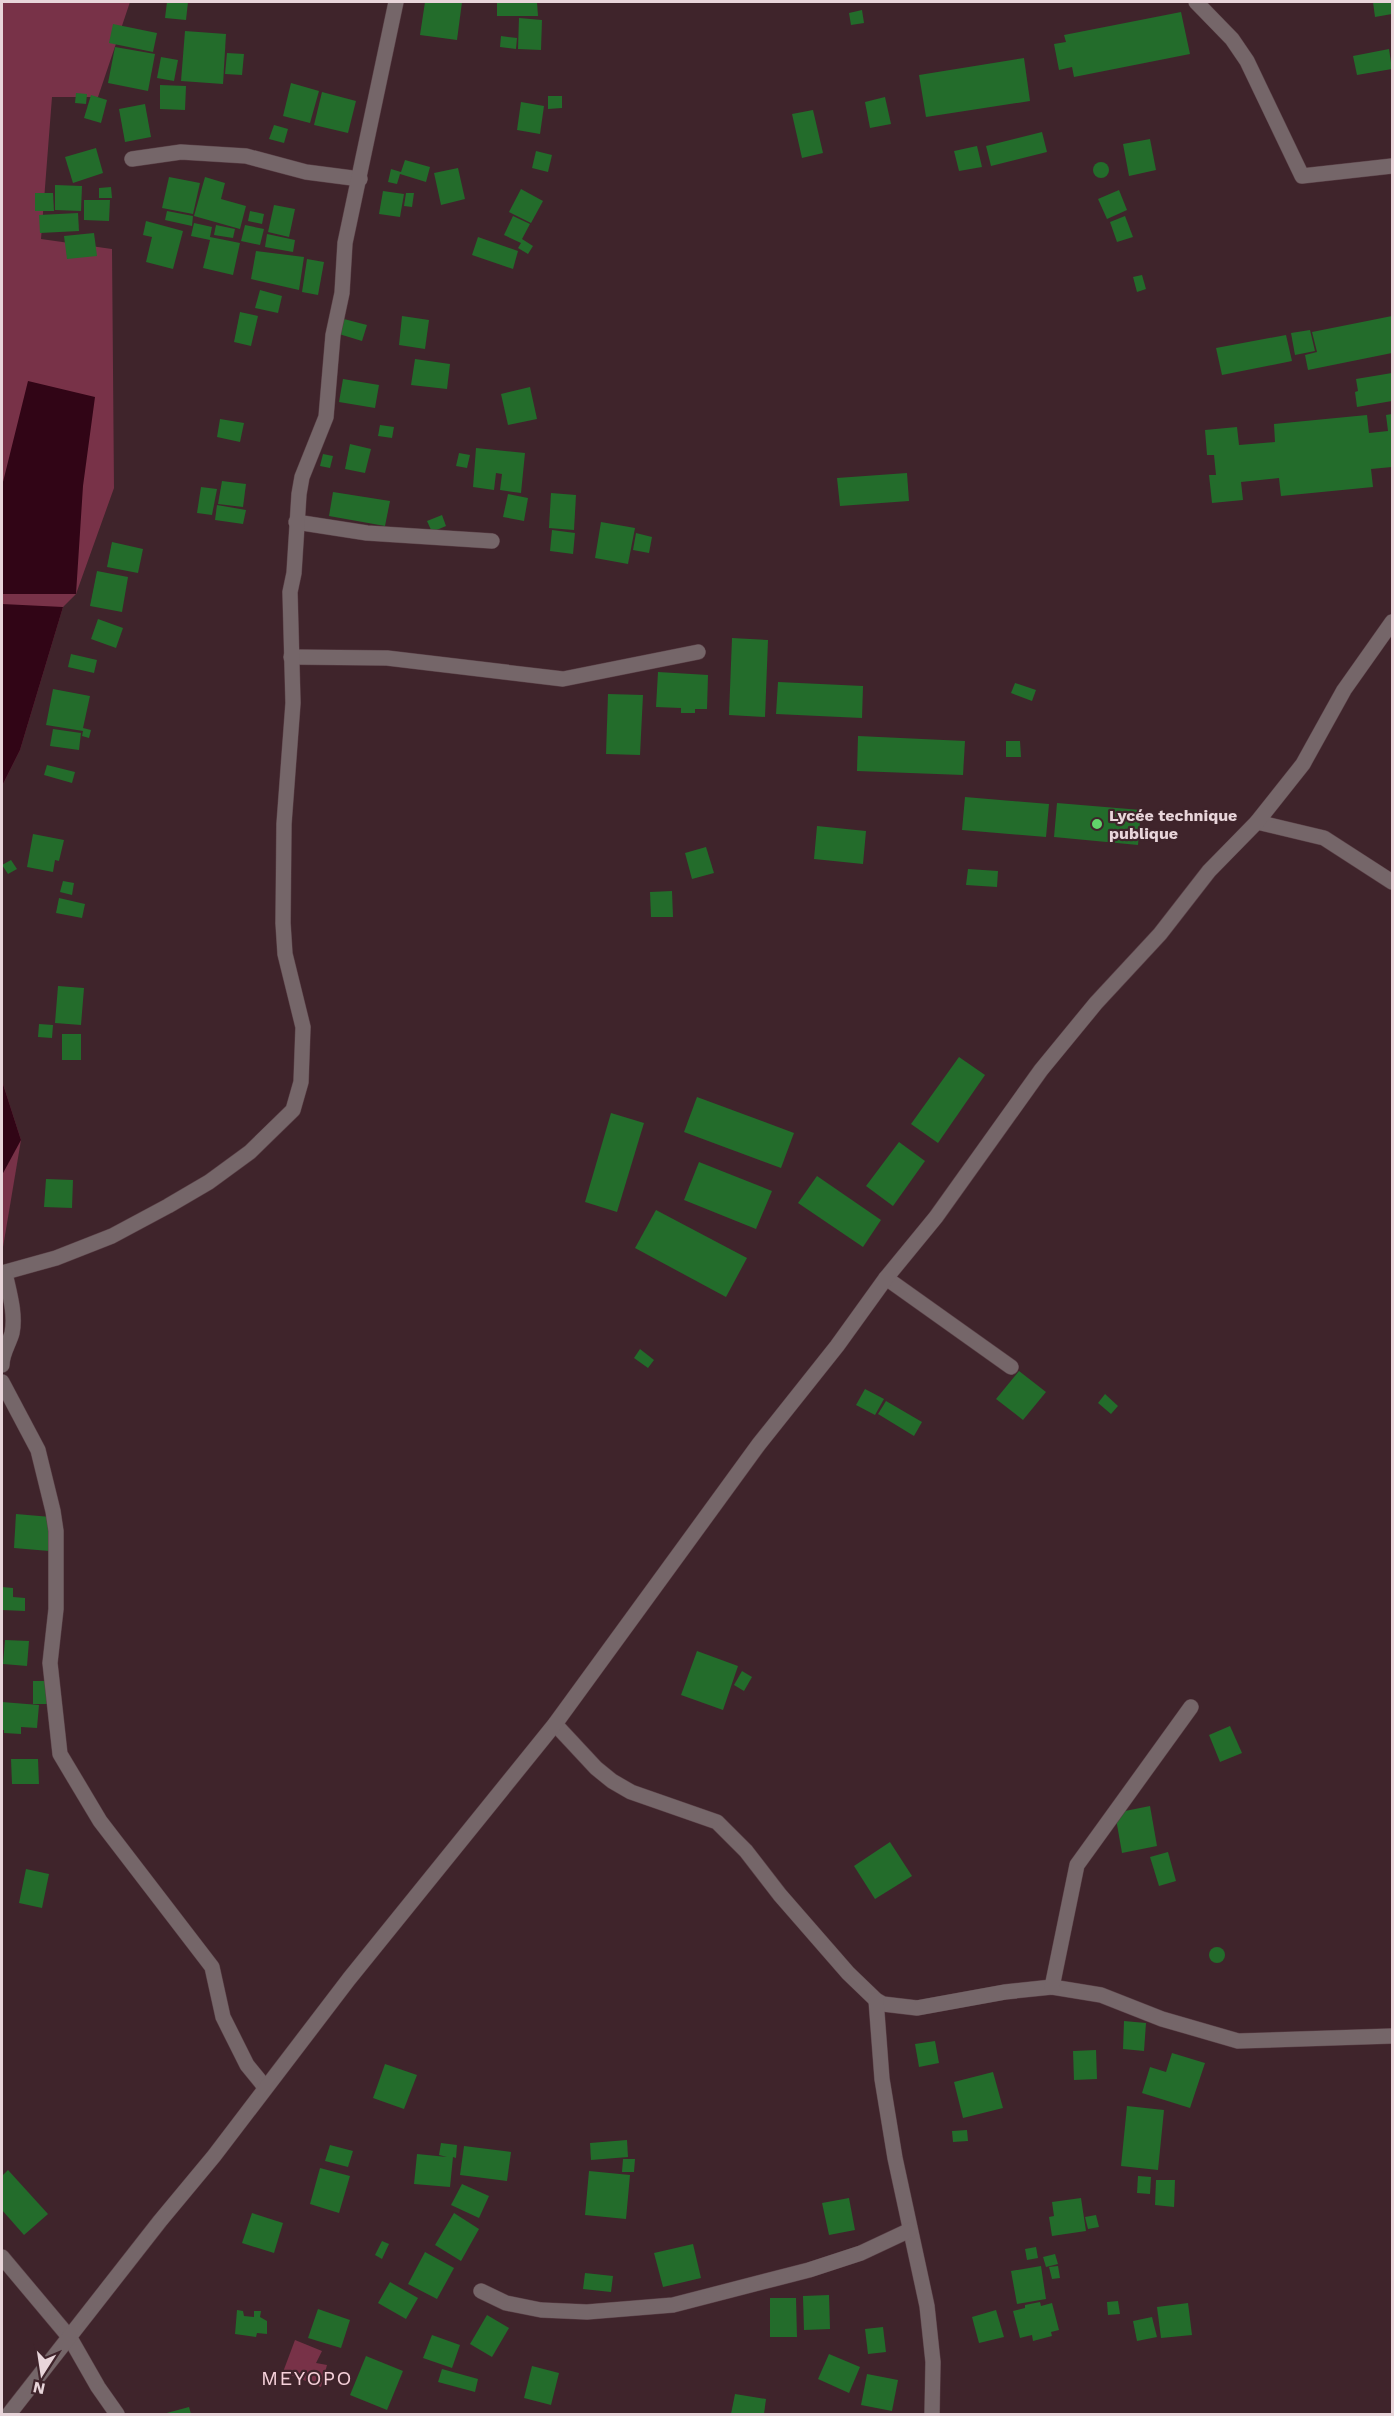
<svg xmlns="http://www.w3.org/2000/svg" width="1394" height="2416" font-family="'Work Sans',sans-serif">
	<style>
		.green { fill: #783248 }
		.water { fill: #310516 }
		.building { fill: #236c2b }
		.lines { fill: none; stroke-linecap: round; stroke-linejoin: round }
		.minor-casing { stroke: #5a4047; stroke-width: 16 }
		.minor { stroke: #756669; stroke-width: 15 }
		.poi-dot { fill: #61d46a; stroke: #3f242b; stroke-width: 2 }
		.labels { text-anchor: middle; stroke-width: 4.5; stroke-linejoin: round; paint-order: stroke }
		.poi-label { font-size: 16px; font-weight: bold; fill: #e8d5da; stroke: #3f242b; text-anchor: start }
		.quarter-label { font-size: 20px; letter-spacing: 1.5px; fill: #f6d1da; stroke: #3f242b }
	</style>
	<rect width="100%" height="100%" fill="#3f242b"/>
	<!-- green -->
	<g class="green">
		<polygon points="2,2 130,2 98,97 52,97 41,239 112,249 114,488 76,594 63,607 20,750 2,786 2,800"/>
		<polygon points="2,1081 21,1140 2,1253"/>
		<polygon points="295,2340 322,2351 316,2363 327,2365 321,2387 283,2372"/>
	</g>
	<!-- water -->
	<g class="water">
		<polygon points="28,381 95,397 83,486 76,594 2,594 2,486"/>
		<polygon points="2,604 63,607 20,750 2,786"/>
		<polygon points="2,1081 21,1140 2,1175"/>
	</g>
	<!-- building -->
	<g class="building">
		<polygon points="167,2 188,2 186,20 165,18"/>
		<polygon points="425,2 462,2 457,40 420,35"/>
		<polygon points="497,2 537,2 538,16 497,16"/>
		<polygon points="1373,2 1392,2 1392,14 1375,17"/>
		<polygon points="862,10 864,23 851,25 849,13"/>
		<polygon points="1181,12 1190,54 1074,77 1072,67 1059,70 1054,44 1066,42 1064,35"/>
		<polygon points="519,18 542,20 541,50 518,49"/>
		<polygon points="113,24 157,33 153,52 109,43"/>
		<polygon points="185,31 226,34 223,84 181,81"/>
		<polygon points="501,36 517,38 516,49 500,47"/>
		<polygon points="115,47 155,54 148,91 108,83"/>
		<polygon points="1389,49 1392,69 1357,75 1353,56"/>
		<polygon points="227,53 244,54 242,75 225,74"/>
		<polygon points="161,57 178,60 174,81 157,78"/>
		<polygon points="1024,58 1030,101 926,117 919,75"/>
		<polygon points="291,83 319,91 310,123 283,116"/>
		<polygon points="160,85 186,86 185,110 160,109"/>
		<polygon points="322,92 356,101 348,133 314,125"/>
		<polygon points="76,93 87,94 86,104 75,103"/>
		<polygon points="91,95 107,100 101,123 84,118"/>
		<polygon points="548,96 562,96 562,108 548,109"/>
		<polygon points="885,97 891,124 870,128 865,102"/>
		<polygon points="521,102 544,106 540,134 517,130"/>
		<polygon points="145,104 151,137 125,142 119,109"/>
		<polygon points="813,110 823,153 802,158 792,114"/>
		<polygon points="274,125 288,129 284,143 269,139"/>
		<polygon points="1042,132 1047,152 991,166 986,146"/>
		<polygon points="1150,139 1156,170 1129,176 1123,144"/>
		<polygon points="977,146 982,167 959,171 954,151"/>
		<polygon points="96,148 103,173 73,183 65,157"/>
		<polygon points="536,151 552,155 548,172 532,168"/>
		<polygon points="405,160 430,167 426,182 400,174 397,184 388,182 391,169 401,172"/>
		<circle cx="1101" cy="170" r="8"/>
		<polygon points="458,168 465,199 441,205 434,173"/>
		<polygon points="169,177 200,183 193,214 162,208"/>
		<polygon points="205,177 225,183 221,199 246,206 240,229 194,216"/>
		<polygon points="55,185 82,186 81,211 55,210"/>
		<polygon points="111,187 112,198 99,198 99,188"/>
		<polygon points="521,189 543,201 531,223 509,212"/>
		<polygon points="1119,190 1127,210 1107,219 1098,199"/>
		<polygon points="383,191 404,194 400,217 379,214"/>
		<polygon points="35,193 53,193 54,211 35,211"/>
		<polygon points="406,193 414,193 412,207 404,206"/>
		<polygon points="84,200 110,200 109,221 84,220"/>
		<polygon points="274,205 295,209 289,237 268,232"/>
		<polygon points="167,211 193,216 192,226 165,220"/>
		<polygon points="250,211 264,214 262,224 248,221"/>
		<polygon points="78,213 79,231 40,233 39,215"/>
		<polygon points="513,216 530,224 522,239 533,246 528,254 518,248 521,243 504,235"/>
		<polygon points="1125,216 1133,237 1117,242 1110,222"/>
		<polygon points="146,221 183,231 173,269 146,262 152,237 143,235"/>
		<polygon points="194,223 212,227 210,237 240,243 233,275 203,268 210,240 191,236"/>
		<polygon points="216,225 235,229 233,238 214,235"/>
		<polygon points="245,225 264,229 260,245 241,241"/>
		<polygon points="94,233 97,256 67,259 64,236"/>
		<polygon points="267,234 295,240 293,252 265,247"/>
		<polygon points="478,237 518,251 513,269 472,255"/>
		<polygon points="256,251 304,257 299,290 251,279"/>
		<polygon points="307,259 324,262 318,295 302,292"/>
		<polygon points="1142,275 1146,289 1137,292 1133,277"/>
		<polygon points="260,290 282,296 278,313 255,308"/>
		<polygon points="240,312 258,316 251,346 234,342"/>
		<polygon points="402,316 429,320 425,349 399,345"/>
		<polygon points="1392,316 1392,353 1308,370 1305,355 1317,352 1312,332"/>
		<polygon points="344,319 367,325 362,341 339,334"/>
		<polygon points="1310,330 1315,351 1295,355 1291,333"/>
		<polygon points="1286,335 1292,361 1222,375 1216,348"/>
		<polygon points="415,359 450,364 447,389 411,385"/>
		<polygon points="1392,373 1392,401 1357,407 1355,392 1358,391 1356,379"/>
		<polygon points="343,379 379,385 375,408 339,402"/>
		<polygon points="530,387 537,419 508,425 501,394"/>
		<polygon points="1392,414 1392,467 1371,469 1373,487 1281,496 1279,478 1241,482 1243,500 1212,503 1209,475 1216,475 1214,455 1207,455 1205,430 1237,427 1239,445 1275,442 1274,424 1367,415 1369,433 1388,431 1386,415"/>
		<polygon points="220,419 244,423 240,442 217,437"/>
		<polygon points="380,425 394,427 392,438 378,436"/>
		<polygon points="350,444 371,449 365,473 345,469"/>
		<polygon points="476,448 525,453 521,493 500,490 502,474 496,473 494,490 473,487"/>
		<polygon points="459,453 470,455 467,468 456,466"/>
		<polygon points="323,454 333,456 330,468 320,466"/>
		<polygon points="907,473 909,501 840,506 837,478"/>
		<polygon points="222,481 246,484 243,507 218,504"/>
		<polygon points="201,487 217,489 212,515 197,513"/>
		<polygon points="333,492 390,501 385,526 329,516"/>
		<polygon points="551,493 576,495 574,530 549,528"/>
		<polygon points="508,494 528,498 524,521 503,517"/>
		<polygon points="217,505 246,510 243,524 215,520"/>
		<polygon points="442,515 446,526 432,532 427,521"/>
		<polygon points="601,522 635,528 628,564 595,558"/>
		<polygon points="552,530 575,533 573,554 550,551"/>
		<polygon points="636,533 652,537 649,553 633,550"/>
		<polygon points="112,542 143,549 138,573 107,567"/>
		<polygon points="97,571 128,577 122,612 90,606"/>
		<polygon points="98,619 123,628 116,648 91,639"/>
		<polygon points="732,638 768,640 765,717 729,715"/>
		<polygon points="71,654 97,660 94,673 68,667"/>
		<polygon points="658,672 708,675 707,709 695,709 695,713 681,713 681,708 656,707"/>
		<polygon points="778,682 863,686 862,718 776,714"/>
		<polygon points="1015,683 1036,690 1032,701 1011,693"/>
		<polygon points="53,689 90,696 83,728 91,730 89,738 82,736 83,731 46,725"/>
		<polygon points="608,694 643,695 640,755 606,754"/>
		<polygon points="53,729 81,733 79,750 50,746"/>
		<polygon points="858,736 965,741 963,775 857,771"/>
		<polygon points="1006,741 1020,741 1021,757 1006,757"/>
		<polygon points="47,765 75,772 72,783 44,775"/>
		<polygon points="965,797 1049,804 1046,837 962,830"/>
		<polygon points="1057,803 1141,810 1138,845 1054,837"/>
		<polygon points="817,826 866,831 863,864 814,859"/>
		<polygon points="33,834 64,840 59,861 55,860 53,872 27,867"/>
		<polygon points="706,847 714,873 692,879 685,853"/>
		<polygon points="11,860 17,869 8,874 2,865"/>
		<polygon points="968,869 998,871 997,887 966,885"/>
		<polygon points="63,881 74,883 72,895 60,892"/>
		<polygon points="672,891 673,917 651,917 650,892"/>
		<polygon points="59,898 85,904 82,918 56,913"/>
		<polygon points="58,986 84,988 81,1025 55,1023"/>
		<polygon points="39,1024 53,1025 52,1038 38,1037"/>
		<rect x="62" y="1034" width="19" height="26"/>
		<polygon points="959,1057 985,1075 938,1143 911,1124"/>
		<polygon points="697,1097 794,1133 781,1168 684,1132"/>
		<polygon points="611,1113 644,1123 617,1212 585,1202"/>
		<polygon points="899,1142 925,1161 893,1206 866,1186"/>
		<polygon points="699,1162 772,1191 756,1229 684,1200"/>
		<polygon points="817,1176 881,1220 863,1247 798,1203"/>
		<polygon points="46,1179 73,1180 72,1208 44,1207"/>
		<polygon points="656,1210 747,1258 726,1297 635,1248"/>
		<polygon points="640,1349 654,1360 648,1368 634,1358"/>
		<polygon points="1019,1371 1046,1392 1023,1420 996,1399"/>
		<polygon points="865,1389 884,1399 875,1415 856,1405"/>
		<polygon points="1105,1394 1118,1406 1111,1414 1098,1403"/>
		<polygon points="886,1401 922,1422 914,1436 878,1414"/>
		<polygon points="16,1514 51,1517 49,1551 14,1548"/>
		<polygon points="2,1587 13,1588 13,1597 25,1598 25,1611 2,1610"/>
		<polygon points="5,1640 29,1641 27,1666 3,1664"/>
		<polygon points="697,1651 738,1666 723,1710 681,1695"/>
		<polygon points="742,1671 752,1677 744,1691 734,1685"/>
		<rect x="33" y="1681" width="14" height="23"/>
		<polygon points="2,1702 39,1705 37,1728 21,1727 21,1734 4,1733 4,1730 2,1730"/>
		<polygon points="1230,1726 1242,1753 1220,1762 1209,1735"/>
		<polygon points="11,1759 38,1759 39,1784 12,1784"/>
		<polygon points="1150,1806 1157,1846 1122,1853 1115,1813"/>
		<polygon points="890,1842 912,1876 875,1899 854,1866"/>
		<polygon points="1168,1852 1176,1881 1159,1886 1150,1857"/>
		<polygon points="26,1869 49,1874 42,1908 19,1903"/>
		<circle cx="1217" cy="1955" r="8"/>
		<polygon points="1124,2021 1146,2023 1144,2051 1123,2049"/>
		<polygon points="935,2041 939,2063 919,2067 915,2044"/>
		<polygon points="1096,2050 1097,2079 1074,2080 1073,2051"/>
		<polygon points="1172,2053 1205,2063 1190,2108 1142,2093 1150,2067 1166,2072"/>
		<polygon points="385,2064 417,2075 404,2109 373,2098"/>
		<polygon points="993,2072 1003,2108 963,2118 954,2082"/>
		<polygon points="1127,2106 1164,2110 1158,2170 1121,2166"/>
		<polygon points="967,2130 968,2141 953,2142 952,2131"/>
		<polygon points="627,2140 628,2157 591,2160 590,2143"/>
		<polygon points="441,2143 457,2145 456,2158 453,2157 450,2187 414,2184 417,2154 447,2157 439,2155"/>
		<polygon points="330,2145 353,2151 348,2167 325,2161"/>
		<polygon points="464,2146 511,2152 507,2181 460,2175"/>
		<polygon points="623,2159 635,2159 634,2172 622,2172"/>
		<polygon points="320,2168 350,2176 339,2213 310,2204"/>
		<polygon points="8,2170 48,2214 24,2235 2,2210 2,2176"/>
		<polygon points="589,2171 630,2175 626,2219 585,2215"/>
		<polygon points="1138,2176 1151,2177 1150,2194 1137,2193"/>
		<polygon points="1156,2180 1175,2180 1174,2207 1155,2205"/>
		<polygon points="462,2184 489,2196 479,2218 451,2205"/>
		<polygon points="849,2198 855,2230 829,2235 822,2203"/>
		<polygon points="1081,2198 1086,2231 1052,2236 1049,2217 1054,2216 1052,2202"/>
		<polygon points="252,2213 283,2223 274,2253 242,2243"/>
		<polygon points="454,2213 479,2229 461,2261 435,2245"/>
		<polygon points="1096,2215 1099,2227 1088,2229 1085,2217"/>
		<polygon points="382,2241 389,2244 382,2259 375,2255"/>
		<polygon points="693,2244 701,2278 663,2287 654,2253"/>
		<polygon points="1036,2247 1038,2258 1027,2260 1025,2249"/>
		<polygon points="425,2252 454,2268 437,2299 408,2284"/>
		<polygon points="1055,2254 1058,2264 1046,2267 1043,2257"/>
		<polygon points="1041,2266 1046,2299 1017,2304 1011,2271"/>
		<polygon points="1058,2266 1060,2278 1052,2279 1049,2267"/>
		<polygon points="585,2273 613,2276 611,2292 583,2289"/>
		<polygon points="390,2282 418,2298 406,2319 378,2303"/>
		<polygon points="829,2295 830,2329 804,2330 803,2296"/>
		<polygon points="770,2298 796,2298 797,2337 770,2337"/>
		<polygon points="1118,2301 1120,2314 1108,2315 1107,2302"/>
		<polygon points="1040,2302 1041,2306 1052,2303 1059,2330 1051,2332 1052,2336 1033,2341 1032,2335 1020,2338 1013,2311 1025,2308 1025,2305"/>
		<polygon points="1188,2303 1192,2335 1161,2338 1157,2307"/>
		<polygon points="318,2309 350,2320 341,2348 308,2338"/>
		<polygon points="237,2310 243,2311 244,2316 254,2317 254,2311 261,2311 260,2317 267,2321 267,2334 257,2333 256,2337 235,2334"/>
		<polygon points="996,2310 1004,2337 979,2343 972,2317"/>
		<polygon points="487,2315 509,2328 492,2357 470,2344"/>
		<polygon points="1152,2317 1157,2337 1137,2341 1133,2321"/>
		<polygon points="883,2327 886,2352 868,2354 865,2329"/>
		<polygon points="432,2335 460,2345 452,2368 423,2358"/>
		<polygon points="829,2354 860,2367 849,2393 818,2379"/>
		<polygon points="366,2356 403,2371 387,2410 350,2395"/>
		<polygon points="532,2366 559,2373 551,2405 524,2398"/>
		<polygon points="442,2369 478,2379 475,2392 438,2382"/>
		<polygon points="867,2374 898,2380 892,2411 861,2405"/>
		<polygon points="735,2394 766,2399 764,2414 731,2414"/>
		<polygon points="189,2407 191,2414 163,2414"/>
	</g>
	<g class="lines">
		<defs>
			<g id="minor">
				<polyline points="1196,2 1232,39 1247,61 1302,176 1392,166"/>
				<polyline points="132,159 181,152 246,156 306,172 360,179"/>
				<polyline points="296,522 367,533 492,541"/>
				<polyline points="291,657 387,658 563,679 698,652"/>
				<polyline points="1257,822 1324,838 1392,882"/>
				<polyline points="2,1273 56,1258 112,1236 168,1206 209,1182 250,1152 293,1110 301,1082 303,1027 285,954 283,923 284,824 293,703 290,592 294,573 299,494 302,477 326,417 333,335 342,293 345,243 396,2"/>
				<polyline points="886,1278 1011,1367"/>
				<path d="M2,1365C2,1353 9,1344 12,1333C16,1314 9,1292 5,1273"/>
				<polyline points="2,1382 38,1450 53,1511 56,1531 56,1609 50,1663 60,1754 100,1821 212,1967 223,2017 247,2065 265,2087"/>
				<polyline points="555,1724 596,1768 612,1781 631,1792 717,1822 746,1851 780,1895 848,1973 876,2000 883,2004 917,2008 1005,1992 1052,1987 1101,1995 1162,2019 1238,2041 1392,2036"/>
				<polyline points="1052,1987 1077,1865 1191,1707"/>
				<polyline points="876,2000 882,2079 895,2158 927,2306 933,2362 932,2414"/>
				<polyline points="2,2257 70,2338 98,2387 117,2414"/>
				<polyline points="481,2291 506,2303 541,2310 587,2312 673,2305 809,2270 861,2253 910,2230"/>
				<polyline points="9,2414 160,2221 214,2156 349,1979 555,1724 759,1444 837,1346 886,1278 936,1217 1041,1070 1096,1003 1160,934 1209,871 1257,822 1303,764 1344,690 1392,622"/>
			</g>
		</defs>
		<!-- minor casing -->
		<use href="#minor" class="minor-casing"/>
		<!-- minor -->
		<use href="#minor" class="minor"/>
	</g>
	<!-- markers -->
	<circle class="poi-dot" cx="1097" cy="824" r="6"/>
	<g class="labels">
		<!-- poi labels -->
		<g class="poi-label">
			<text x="1109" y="821">Lycée technique<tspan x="1109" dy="18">publique</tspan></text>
		</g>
		<!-- quarter labels -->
		<g class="quarter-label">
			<text x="307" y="2385">MEYOPO</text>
		</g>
	</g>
	<!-- border -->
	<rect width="1394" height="2416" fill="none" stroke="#e8d5da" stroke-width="6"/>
	<!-- north arrow -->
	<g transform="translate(42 2374) rotate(192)" stroke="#3f242b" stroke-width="4.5" paint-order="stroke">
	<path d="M0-4.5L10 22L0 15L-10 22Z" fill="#e8d5da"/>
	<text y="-9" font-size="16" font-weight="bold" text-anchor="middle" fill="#e8d5da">N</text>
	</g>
</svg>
